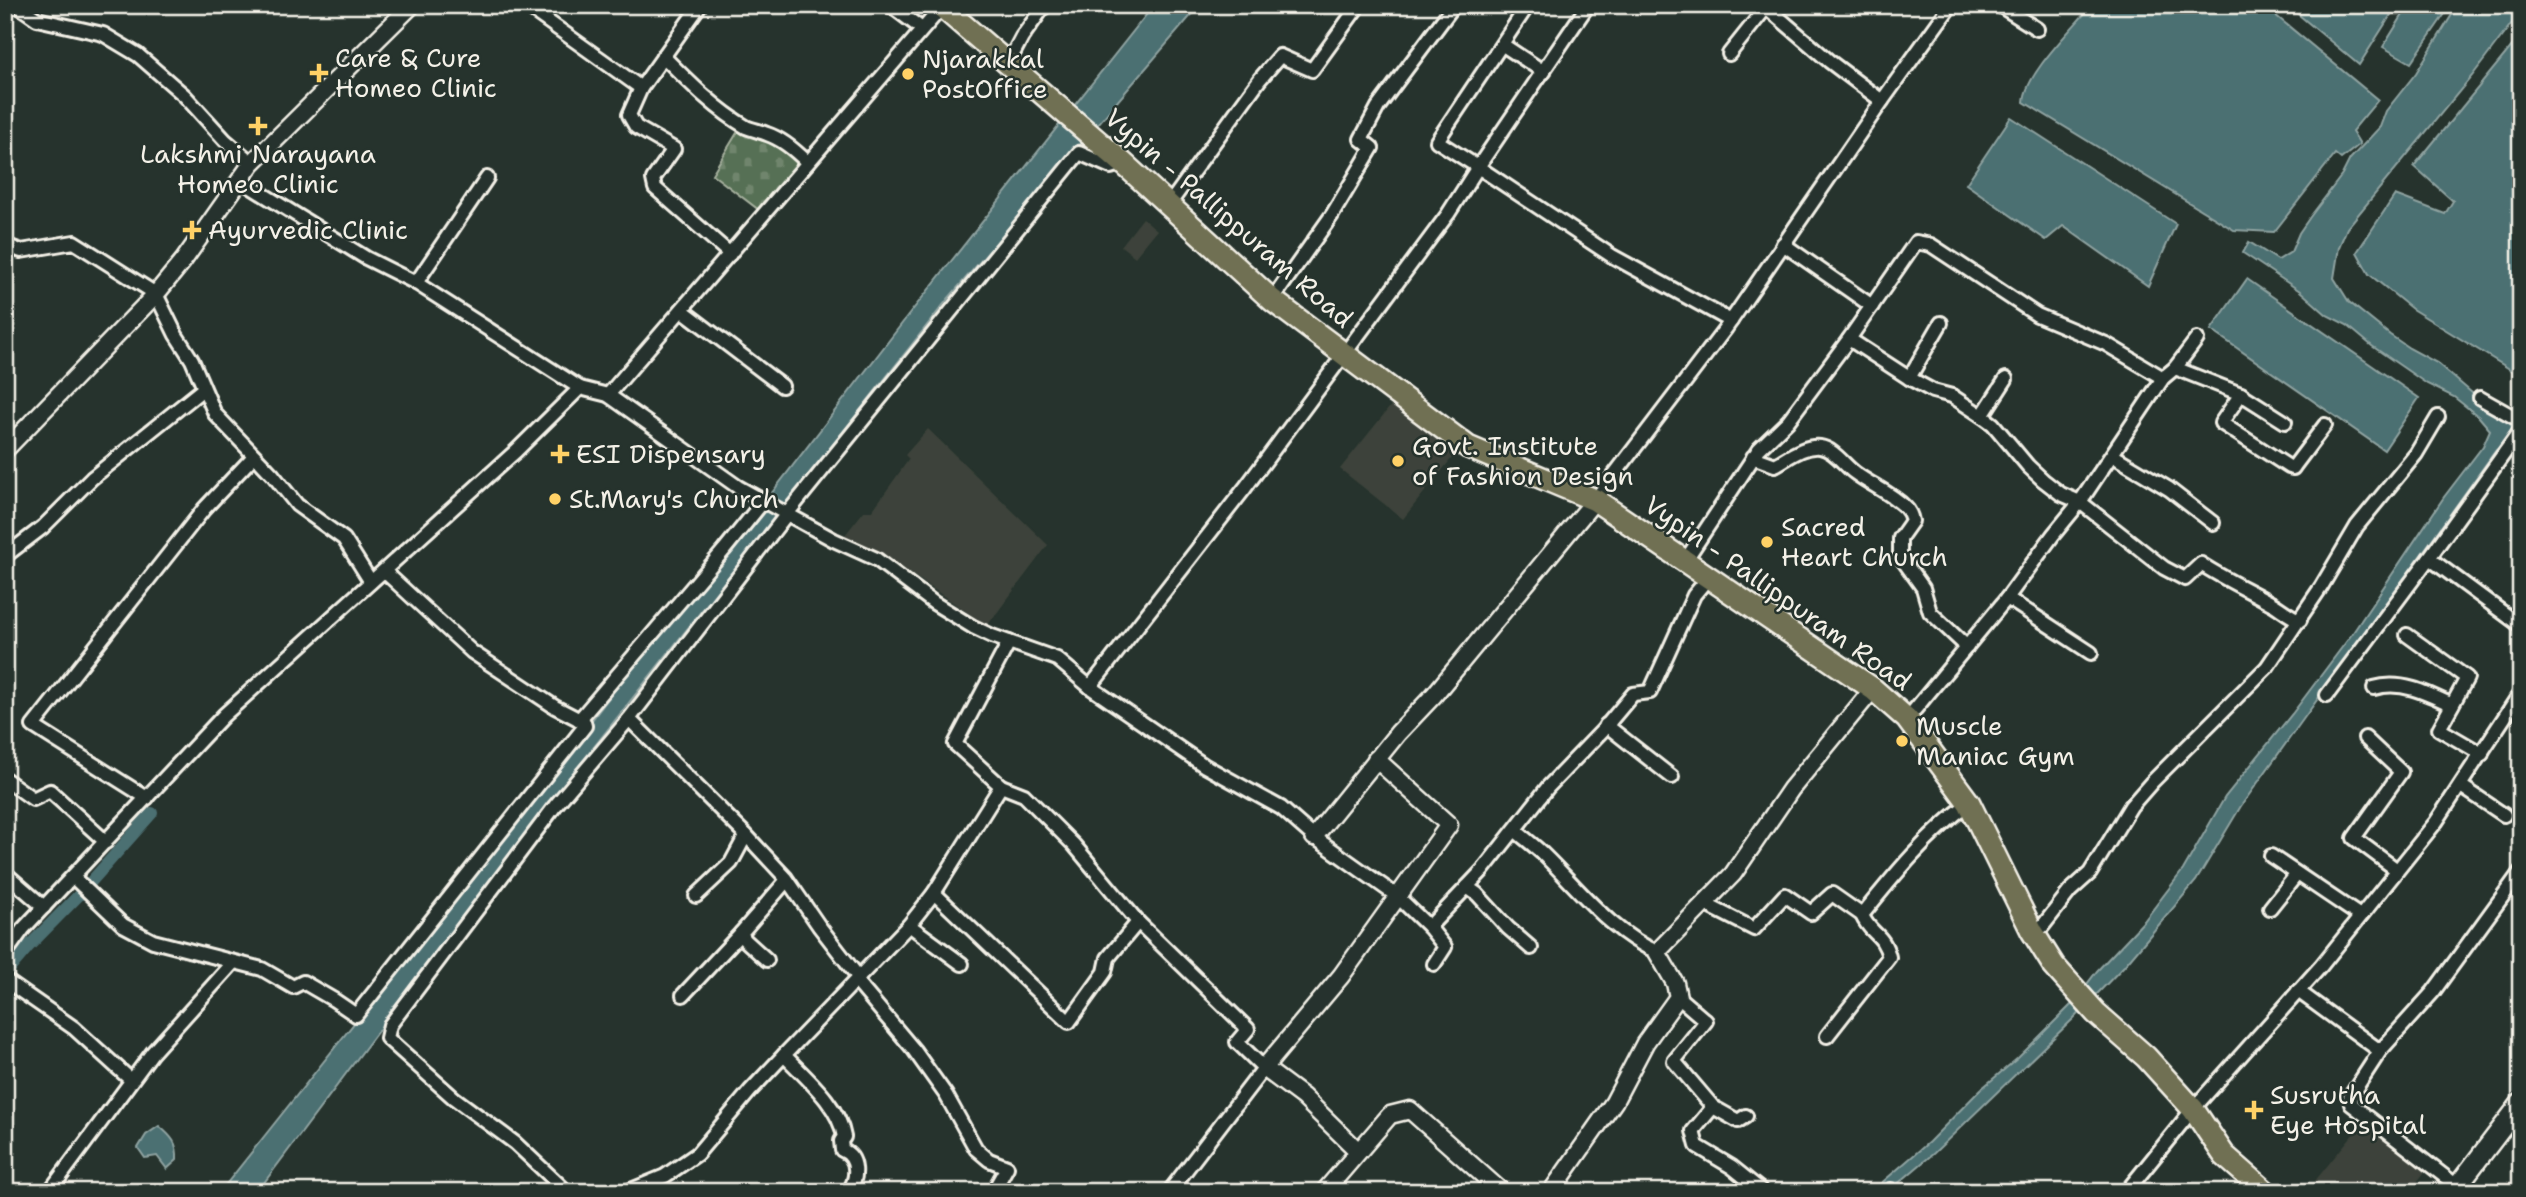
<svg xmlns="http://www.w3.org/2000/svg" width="2526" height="1197" font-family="'Shantell Sans',sans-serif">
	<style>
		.built { fill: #3c433a }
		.cemetery { fill: url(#cemetery-stones); stroke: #a6b09e; stroke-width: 2 }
		.water { fill: #4c6f72; stroke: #8fa3a1; stroke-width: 2 }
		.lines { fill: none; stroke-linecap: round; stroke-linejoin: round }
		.canal { stroke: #4c6f72; stroke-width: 12 }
		.minor-casing { stroke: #f4f1e8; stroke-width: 18 }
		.tertiary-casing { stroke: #f4f1e8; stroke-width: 21 }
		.secondary-casing { stroke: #f4f1e8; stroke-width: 23 }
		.primary-casing { stroke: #f4f1e8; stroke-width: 26 }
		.minor { stroke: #26332d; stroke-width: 12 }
		.tertiary { stroke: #26332d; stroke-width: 16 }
		.secondary { stroke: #26332d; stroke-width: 18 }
		.primary { stroke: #706f52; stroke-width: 21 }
		.poi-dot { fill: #ffd166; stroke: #26332d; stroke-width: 2.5 }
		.labels { text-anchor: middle; stroke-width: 5; stroke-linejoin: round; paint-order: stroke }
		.poi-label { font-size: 26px; fill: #f4f1e8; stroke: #26332d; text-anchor: start }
		.street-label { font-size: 26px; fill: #f4f1e8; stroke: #26332d }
	</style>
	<defs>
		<pattern id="cemetery-stones" width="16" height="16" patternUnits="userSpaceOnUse" patternTransform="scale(1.75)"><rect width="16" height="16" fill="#577055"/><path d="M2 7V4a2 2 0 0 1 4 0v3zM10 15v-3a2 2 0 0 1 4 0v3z" fill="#70856d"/></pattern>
	</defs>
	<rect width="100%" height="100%" fill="#26332d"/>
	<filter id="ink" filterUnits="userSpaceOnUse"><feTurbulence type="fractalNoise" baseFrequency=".0143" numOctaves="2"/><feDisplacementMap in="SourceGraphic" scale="14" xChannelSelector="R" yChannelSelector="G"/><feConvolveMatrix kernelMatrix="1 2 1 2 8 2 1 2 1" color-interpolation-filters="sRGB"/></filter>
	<g filter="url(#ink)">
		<!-- built -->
		<g class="built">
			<polygon points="1143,218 1157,230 1135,257 1121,246"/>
			<polygon points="1393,403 1456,453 1403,519 1340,469"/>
			<polygon points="928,429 1048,545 987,626 910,573 845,535 864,511 872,511 909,459 905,455"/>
			<polygon points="2367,1117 2428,1168 2409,1192 2306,1192"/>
		</g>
		<!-- cemetery -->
		<polygon class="cemetery" points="740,128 778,141 801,160 759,210 712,174"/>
		<!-- water -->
		<g class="water">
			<polygon points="1154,5 1200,5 948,299 541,814 257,1192 220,1192 525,808 658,633 738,537 907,317"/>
			<path d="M2092,5H2263L2378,100L2352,131L2360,144L2341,159L2335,154L2274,232L2234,230L2024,102C2025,74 2073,28 2092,5Z"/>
			<polygon points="2287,5 2378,5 2392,13 2359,65"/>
			<polygon points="2392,5 2451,5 2411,63 2383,47 2404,13"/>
			<polygon points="2458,5 2521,5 2521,11 2472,76 2347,228 2339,247 2334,278 2349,302 2390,335 2409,348 2437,363 2472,393 2493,405 2519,425 2513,439 2496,450 2241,806 2196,881 2124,966 2073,1019 1934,1153 1888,1192 1871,1192 1929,1142 1981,1089 2018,1058 2071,1005 2097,971 2144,921 2183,870 2225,797 2292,714 2352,634 2444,497 2483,446 2490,430 2479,417 2454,397 2427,384 2372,346 2347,325 2327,315 2300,291 2243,253 2249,242 2278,260 2291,252 2299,233 2310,217 2342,175 2350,159 2380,127 2386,111 2416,73"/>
			<polygon points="2521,35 2521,376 2412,309 2369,274 2357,252 2395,195 2445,214 2453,201 2414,166"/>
			<polygon points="2011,117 2176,224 2148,286 2063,226 2046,240 1966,184"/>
			<polygon points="2247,279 2419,398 2384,450 2211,330"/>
			<path d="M159,1126C172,1137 178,1143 177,1160L167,1169L157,1156L145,1158L138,1148L146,1135Z"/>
		</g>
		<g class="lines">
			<!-- canal -->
			<polyline class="canal" points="5,974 28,947 81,893 152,813"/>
			<defs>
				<g id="minor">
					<polyline points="17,5 37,19 103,34 138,55 185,96 225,140 252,163"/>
					<polyline points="525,5 641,88"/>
					<polyline points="700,5 641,88 629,115 636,127 674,149 653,179 655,188 730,254"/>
					<polyline points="890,5 922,29"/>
					<polyline points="1528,5 1437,141 1478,167 1588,5"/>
					<polyline points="1764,5 1829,61 1882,101"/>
					<polyline points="1999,5 2037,29"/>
					<polyline points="1503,45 1544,72"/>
					<polyline points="1013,54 1022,37 1045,5"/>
					<polyline points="1729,54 1768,5"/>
					<path d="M663,56C688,81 715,109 746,127C753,130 760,131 767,134C782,139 796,151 807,162"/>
					<polyline points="240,180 366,258 416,283 580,388 608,395 738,487 834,540 876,559 934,603 973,627 992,636 1057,659 1090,687 1205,766 1281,808 1314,837 1397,896 1429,927 1445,947 1434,964"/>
					<polyline points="1168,206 1260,79 1280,56 1312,70 1359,5"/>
					<polyline points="1783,244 1872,306"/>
					<polyline points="5,245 21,251 74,242 156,294 176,335 192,360 215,414 273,475 297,505 344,539 371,582"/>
					<polyline points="416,283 487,178"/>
					<polyline points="1272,300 1332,215 1372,148 1361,139 1378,107 1454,5"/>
					<polyline points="682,310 782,386"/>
					<path d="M1849,339L1909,378L1933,391L1952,396L1982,416L1993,424L2028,466L2043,480L2061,494L2080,502L2164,568L2185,579L2201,564C2224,579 2248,590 2271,603C2281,608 2288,616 2300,620"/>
					<polyline points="2175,368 2241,394 2285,422"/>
					<polyline points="1909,378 1941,323"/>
					<polyline points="2241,394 2221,423 2289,467 2293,468 2295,465 2325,425"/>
					<polyline points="608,395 942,7"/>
					<polyline points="2480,398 2521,421"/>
					<polyline points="1982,416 2006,379"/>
					<polyline points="2112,455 2169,489 2213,523"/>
					<path d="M1753,457L1775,465C1788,458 1804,445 1820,447C1834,449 1844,465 1855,473C1871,485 1891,493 1905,507C1909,511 1911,515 1912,521L1900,538V556L1923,588L1930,612L1967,647"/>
					<polyline points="1595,500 1726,328 1882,101 1951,5"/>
					<polyline points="5,556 43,527 92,478 203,389"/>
					<polyline points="2429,558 2521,626"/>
					<polyline points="1685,561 1759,449 1788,421 1849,339 1916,242 1931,245 2037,315 2106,344 2163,378"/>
					<polyline points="2007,598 2091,653"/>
					<polyline points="2407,635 2467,678 2439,729 2482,754"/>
					<polyline points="1090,687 1245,488 1448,214 1478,167 1612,256 1731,321"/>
					<path d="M2374,688C2401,680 2427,693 2452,705"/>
					<polyline points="2327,695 2429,558 2521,430"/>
					<polyline points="1907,719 2007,598 2053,535 2080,502 2163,378 2175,368 2197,339"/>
					<polyline points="579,720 724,550 762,503 756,500"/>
					<polyline points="1606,725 1672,777"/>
					<polyline points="2365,738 2401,772 2354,838 2397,870"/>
					<polyline points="5,779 33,799 50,791 106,842"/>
					<polyline points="1001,786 1024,795 1074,845 1138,922 1248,1029 1237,1042 1264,1068 1169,1192"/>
					<polyline points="2461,786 2504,815"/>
					<polyline points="147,798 33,726 204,509 254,456"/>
					<path d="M1515,830C1525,839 1535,846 1544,855C1580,890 1611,932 1657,952"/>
					<polyline points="2271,856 2360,916"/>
					<polyline points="5,873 44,907"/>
					<polyline points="73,877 123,925 153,941 262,969 293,987 303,982 334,1000 356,1015 585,726 584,722 555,707 472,652 384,571"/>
					<polyline points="1467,887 1477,894 1508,928 1531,948"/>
					<polyline points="934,893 1069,1022 1105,972 1108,958 1138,922"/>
					<polyline points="696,896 731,863 746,835"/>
					<polyline points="1705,904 1754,929 1785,895 1811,913 1832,894 1862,915"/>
					<polyline points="2270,908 2297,874"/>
					<polyline points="909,925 962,964"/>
					<polyline points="1429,927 1482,871 1548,787 1602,731 1633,694 1650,692 1694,595 1709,577"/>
					<polyline points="2032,931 2042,927 2070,891 2090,873 2131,806 2152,782 2267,667 2321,587 2357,526 2416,454 2438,417"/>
					<polyline points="5,954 23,929 224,715 516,451 580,388"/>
					<polyline points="767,960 745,940 741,933 787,880"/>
					<polyline points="859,978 819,926 786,878 746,835 629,719 786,515 1079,153 1111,167 1123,163"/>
					<polyline points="5,980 74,1028 131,1080"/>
					<polyline points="856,981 914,1050 946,1095 976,1149 989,1160 1007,1167 993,1192"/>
					<polyline points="2298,991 2380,1051"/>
					<polyline points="683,995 741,933"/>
					<polyline points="1678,997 1706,1021 1674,1061 1713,1107 1738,1121 1746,1116"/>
					<path d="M1827,1036L1889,957C1883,932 1870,935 1862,915C1895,874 1927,835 1969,803"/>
					<polyline points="1713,1107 1693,1131 1697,1146 1732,1167 1763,1192"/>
					<polyline points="2457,1186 2351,1104 2350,1097 2380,1051 2433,992 2521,871"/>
					<polyline points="49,1192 152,1053 233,963"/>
					<polyline points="567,1192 515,1143 454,1098 387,1038 390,1025 555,806 629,719"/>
					<polyline points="626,1192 665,1176 697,1154 750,1091 784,1055"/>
					<path d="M848,1192C858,1179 859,1157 842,1150L841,1141L844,1137C839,1105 806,1078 784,1055L909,925L934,893L1001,786L955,744L1009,642"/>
					<polyline points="1889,1192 1891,1190"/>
					<polyline points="2126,1192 2193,1109 2321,966 2436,822 2521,692"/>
				</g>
				<g id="tertiary">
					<polyline points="5,450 156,294 183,261 252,163 412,5"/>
					<polyline points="1314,837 1398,733 1434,695 1595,500"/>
					<polyline points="1358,1151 1303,1097 1264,1068 1341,976 1449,825 1376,759"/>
					<polyline points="1324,1192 1390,1115 1410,1110 1502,1192"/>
					<polyline points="1551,1192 1614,1102 1645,1043 1678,997 1675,983 1657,952 1733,874 1791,789 1873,689"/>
				</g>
				<polyline id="secondary" points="2453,1192 2521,1103"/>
				<polyline id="primary" points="940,5 1123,163 1272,300 1468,447 1595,500 1873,689 1907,719 1969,803 2032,931 2054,966 2096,1013 2146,1057 2193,1109 2224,1155 2266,1192"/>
			</defs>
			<!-- minor casing -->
			<use href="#minor" class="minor-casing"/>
			<!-- tertiary casing -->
			<use href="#tertiary" class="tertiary-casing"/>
			<!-- secondary casing -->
			<use href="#secondary" class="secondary-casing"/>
			<!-- primary casing -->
			<use href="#primary" class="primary-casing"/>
			<!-- minor -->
			<use href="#minor" class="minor"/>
			<!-- tertiary -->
			<use href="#tertiary" class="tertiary"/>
			<!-- secondary -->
			<use href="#secondary" class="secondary"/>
			<!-- primary -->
			<use href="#primary" class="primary"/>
		</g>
	</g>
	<!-- markers -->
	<g class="poi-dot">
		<path d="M315.5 62.5h7v7h7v7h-7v7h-7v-7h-7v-7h7z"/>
		<circle cx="908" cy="74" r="7"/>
		<path d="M254.5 115.5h7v7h7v7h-7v7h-7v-7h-7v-7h7z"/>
		<path d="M188.5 219.5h7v7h7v7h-7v7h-7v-7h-7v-7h7z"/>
		<path d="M556.5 443.5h7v7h7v7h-7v7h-7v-7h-7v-7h7z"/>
		<circle cx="1398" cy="461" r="7"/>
		<circle cx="555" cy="499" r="7"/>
		<circle cx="1767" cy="542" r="7"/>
		<circle cx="1902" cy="741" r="7"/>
		<path d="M2250.5 1099.5h7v7h7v7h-7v7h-7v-7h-7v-7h7z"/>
	</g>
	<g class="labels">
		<!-- poi labels -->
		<g class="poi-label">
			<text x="335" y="67">Care &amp; Cure<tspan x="335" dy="30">Homeo Clinic</tspan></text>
			<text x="922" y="68">Njarakkal<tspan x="922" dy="30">PostOffice</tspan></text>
			<text x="258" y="163" text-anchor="middle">Lakshmi Narayana<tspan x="258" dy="30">Homeo Clinic</tspan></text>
			<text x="208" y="239">Ayurvedic Clinic</text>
			<text x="1412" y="455">Govt. Institute<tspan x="1412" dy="30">of Fashion Design</tspan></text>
			<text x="576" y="463">ESI Dispensary</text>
			<text x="569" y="508">St.Mary's Church</text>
			<text x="1781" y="536">Sacred<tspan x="1781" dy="30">Heart Church</tspan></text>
			<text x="1916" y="735">Muscle<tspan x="1916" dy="30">Maniac Gym</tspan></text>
			<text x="2270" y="1104">Susrutha<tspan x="2270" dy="30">Eye Hospital</tspan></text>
		</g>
		<!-- street labels -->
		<g class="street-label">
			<text transform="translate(1229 218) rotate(41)" y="9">Vypin - Pallippuram Road</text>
			<text transform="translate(1778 593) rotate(35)" y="9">Vypin - Pallippuram Road</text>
		</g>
	</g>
	<!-- margin -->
	<rect width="2526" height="1197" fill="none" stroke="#26332d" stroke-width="28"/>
	<rect x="14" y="14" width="2498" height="1169" fill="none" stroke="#f4f1e8" stroke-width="2.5" filter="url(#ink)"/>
</svg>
